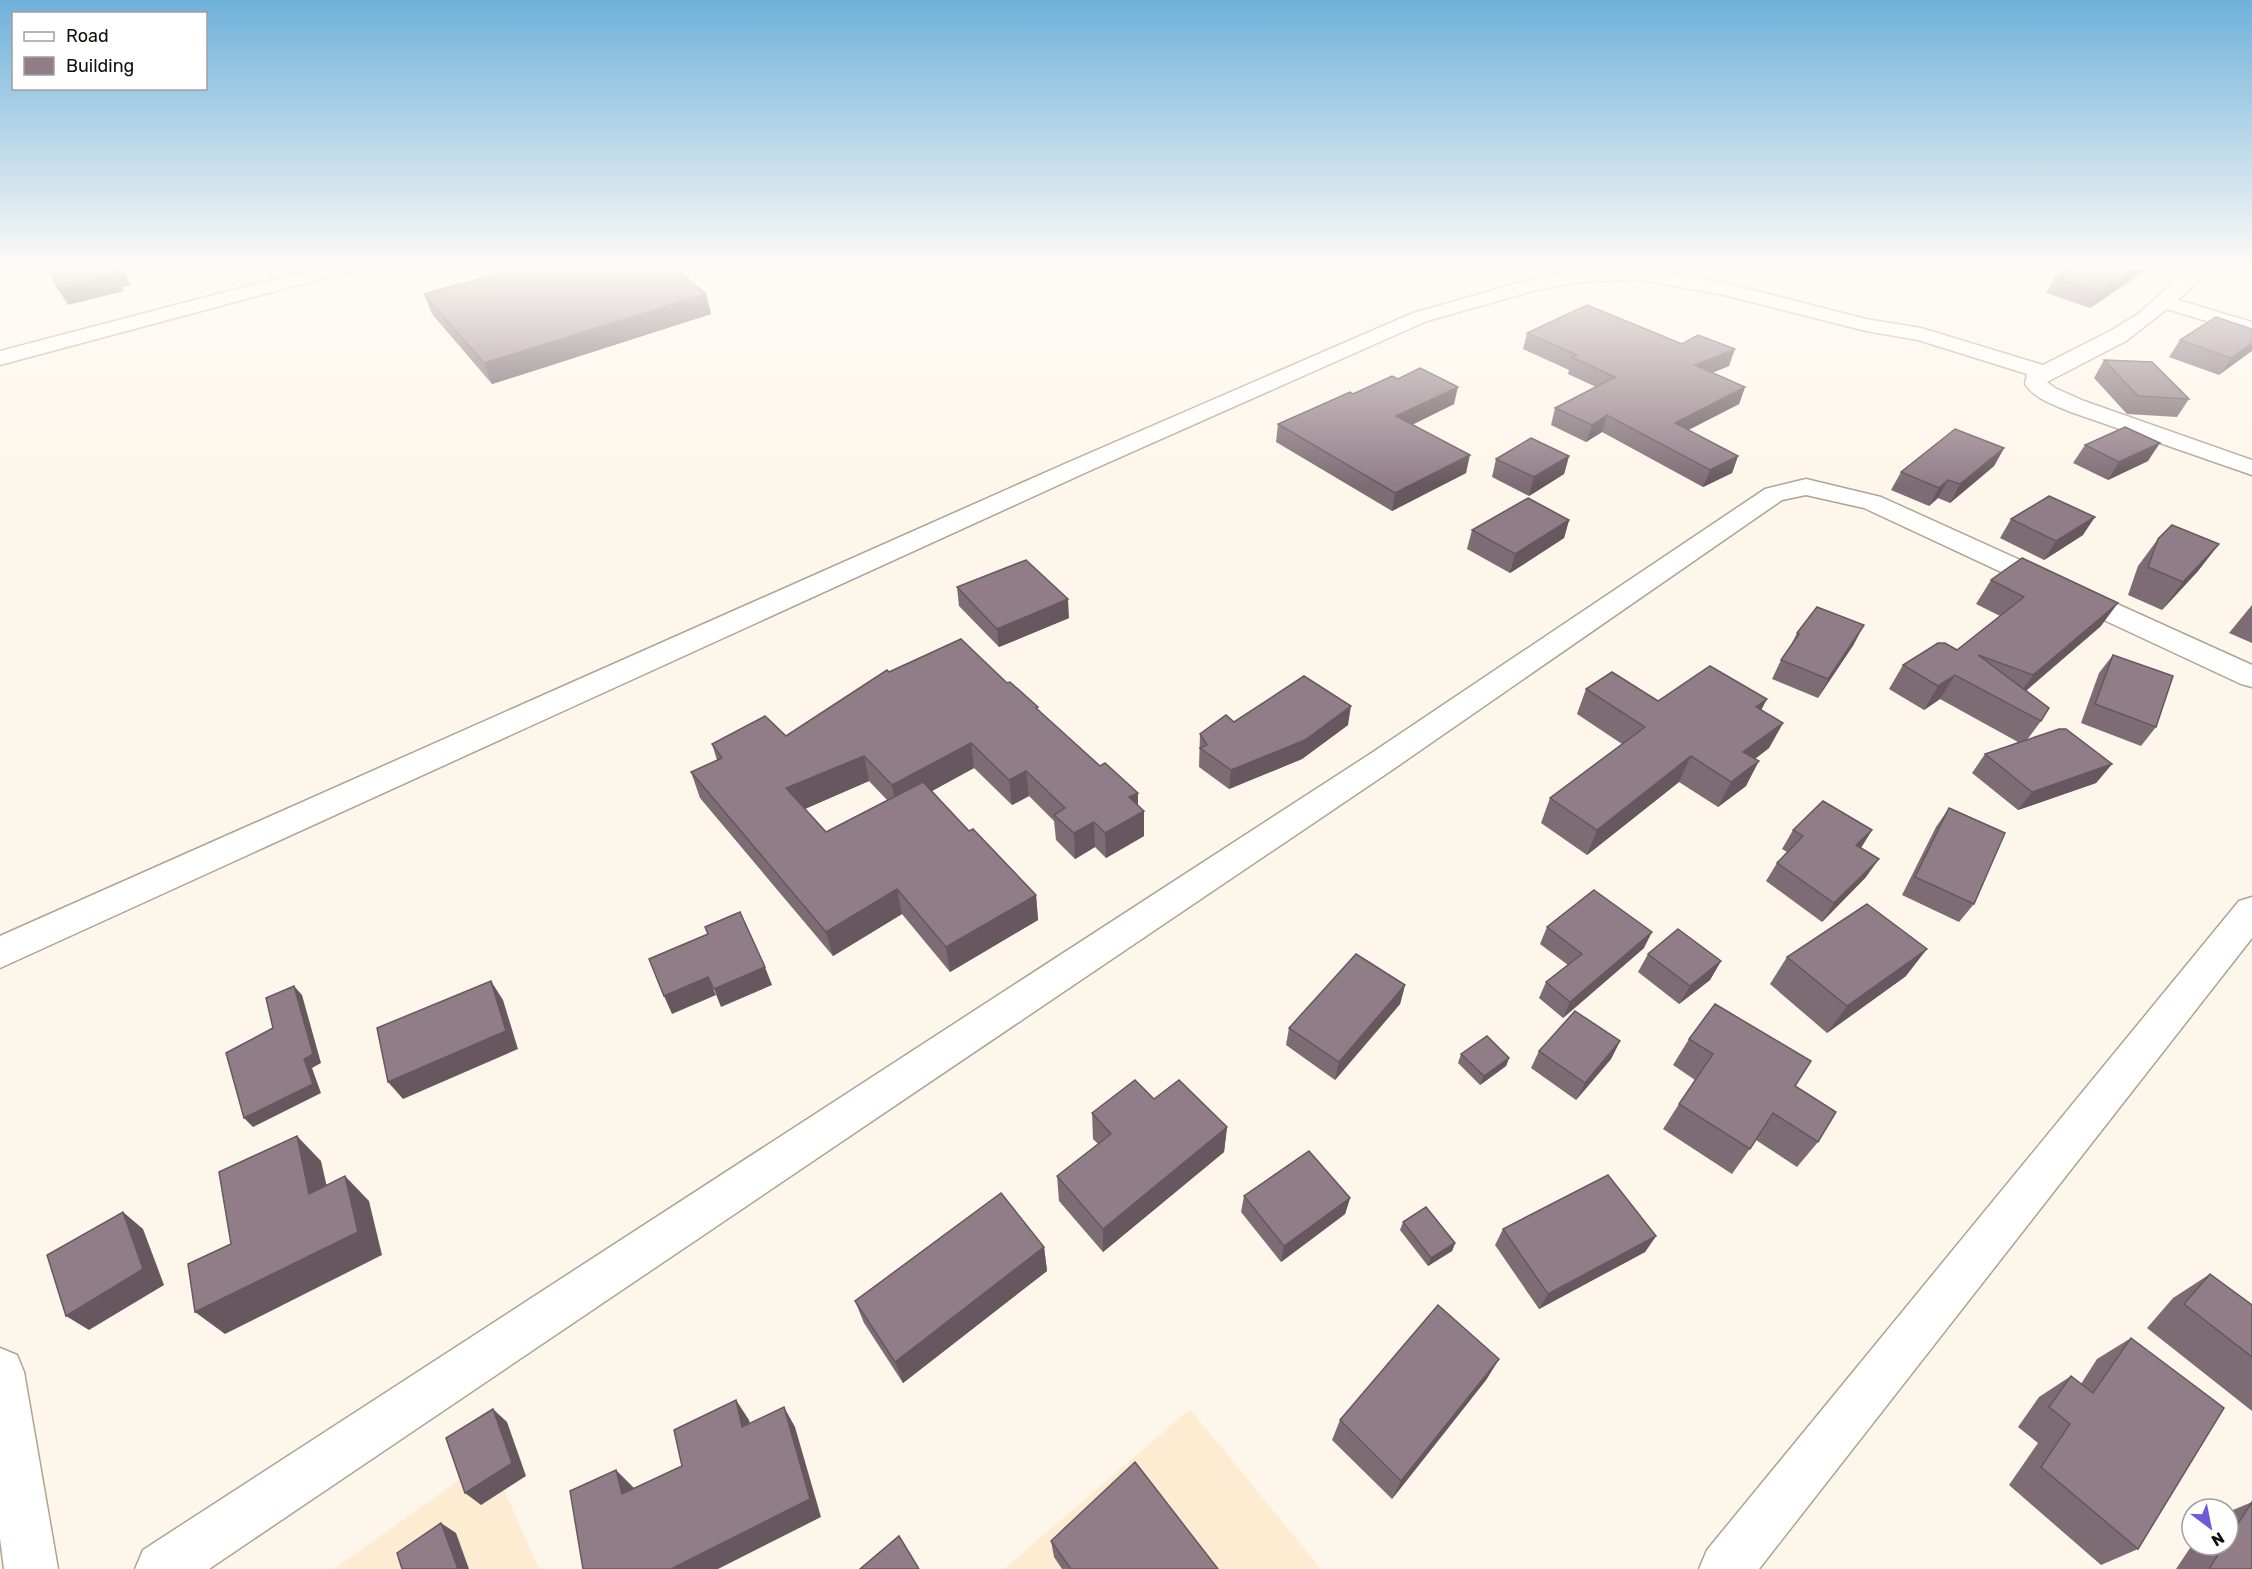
<svg xmlns="http://www.w3.org/2000/svg" width="2252" height="1569" font-family="Rubik,sans-serif">
	<style>
		.built { fill: #feecd2 }
		.lines { fill: none; stroke-linecap: round; stroke-linejoin: round }
		.street-casing { stroke: #afa391; stroke-width: 3 }
		.street { fill: #fff; fill-rule: evenodd }
		.wall { fill: #7d6c74; fill-rule: evenodd }
		.shaded-wall { fill: #66585e }
		.building { fill: #917d87; stroke: #66585e; stroke-width: 1.5 }
	</style>
	<rect width="100%" height="100%" fill="#fdf6ea"/>
	<!-- built -->
	<g class="built">
		<polygon points="1190,1409 1321,1569 1004,1569"/>
		<polygon points="490,1458 539,1569 334,1569"/>
	</g>
	<g class="lines">
		<defs>
			<g id="street">
				<polygon points="328,265 361,265 358,269 0,365 0,351"/>
				<path d="M2192,265H2214L2178,300L2252,322V335L2167,309L2126,341L2047,382L2055,388L2084,401L2252,460V475L2068,411C2052,404 2035,399 2025,384L2027,374L1918,340L1866,331L1724,295L1636,279L1577,282L1533,291L1427,321L1087,472L0,968V936L1069,462L1413,313L1522,282L1577,270L1636,267L1725,283L1866,319L1921,328L2043,365L2110,331L2138,314Z"/>
				<polygon points="1806,479 1881,497 2252,665 2252,687 2241,684 1864,508 1806,495 1782,500 1392,770 209,1569 135,1569 143,1550 1370,754 1765,489"/>
				<polygon points="2252,897 2252,938 1759,1569 1699,1569 1707,1550 2239,901"/>
				<polygon points="0,1348 17,1355 24,1372 58,1569 4,1569 0,1538"/>
			</g>
		</defs>
		<!-- street casing -->
		<use href="#street" class="street-casing"/>
		<!-- street -->
		<use href="#street" class="street"/>
	</g>
	<!-- wall -->
	<g class="wall">
		<polygon points="2154,265 2090,308 2046,293 2055,277"/>
		<polygon points="424,294 706,294 711,314 492,384 432,314"/>
		<polygon points="2252,329 2219,375 2169,357 2180,340"/>
		<polygon points="1527,333 1729,366 1712,373 1745,387 1739,404 1688,430 1738,456 1732,473 1703,487 1602,432 1586,442 1551,425 1555,408 1596,387 1568,374 1569,370 1523,349"/>
		<polygon points="2104,360 2189,399 2177,417 2127,414 2094,378"/>
		<polygon points="1353,394 1454,404 1412,425 1466,473 1392,511 1276,442 1278,424"/>
		<polygon points="2085,445 2148,461 2108,480 2073,463"/>
		<polygon points="2004,448 1994,466 1950,503 1938,498 1929,506 1891,490 1901,472"/>
		<polygon points="1569,456 1564,474 1529,496 1492,477 1496,459"/>
		<polygon points="2011,519 2083,535 2044,560 2000,538"/>
		<polygon points="1569,520 1564,538 1510,573 1467,549 1472,530"/>
		<polygon points="2158,539 2219,544 2198,571 2162,610 2128,595 2138,566"/>
		<polygon points="1991,580 2101,626 2026,691 2041,721 2027,740 2112,764 2096,783 2018,810 1972,773 1985,754 2018,742 1940,699 1924,710 1889,689 1903,665 1957,650 2000,616 1976,604"/>
		<polygon points="957,587 1069,618 999,647 959,606"/>
		<polygon points="2252,605 2252,643 2229,633"/>
		<polygon points="1797,633 1854,644 1818,698 1772,679 1781,660 1790,647"/>
		<polygon points="2113,655 2156,727 2141,746 2081,723 2099,673"/>
		<path d="M889,672L1007,683L1038,710L1144,811V836L1106,858L1095,847L1075,859L1056,840L1054,821L1029,796L1012,805L974,768L932,791L969,831L1036,895L1038,920L950,972L902,914L833,956L700,798L691,772L717,760L712,744L786,736ZM869,781L887,800L826,832L805,809Z"/>
		<polygon points="1586,689 1658,701 1761,710 1783,723 1769,748 1755,759 1746,786 1718,807 1679,782 1587,855 1541,823 1550,798 1622,744 1577,714"/>
		<polygon points="1234,722 1348,725 1302,759 1229,789 1199,767 1200,734"/>
		<polygon points="1949,808 1974,904 1959,922 1902,895 1936,827"/>
		<polygon points="1793,830 1872,830 1861,848 1866,877 1822,922 1766,881 1777,863 1787,852 1782,849"/>
		<polygon points="1547,927 1644,948 1563,1018 1539,998 1546,982 1568,965 1540,944"/>
		<polygon points="1648,954 1721,961 1710,980 1679,1004 1638,972"/>
		<polygon points="1787,957 1906,976 1827,1033 1770,984"/>
		<polygon points="1405,985 1400,1004 1335,1080 1286,1045 1289,1028"/>
		<polygon points="1689,1039 1795,1086 1818,1142 1797,1167 1756,1140 1732,1174 1663,1129 1679,1104 1695,1080 1673,1065"/>
		<polygon points="1620,1041 1611,1059 1576,1100 1531,1068 1539,1051"/>
		<polygon points="1461,1054 1509,1058 1506,1066 1480,1085 1458,1063"/>
		<polygon points="1154,1099 1227,1127 1224,1152 1103,1252 1059,1201 1057,1176 1098,1144 1093,1139 1092,1113"/>
		<polygon points="1244,1196 1350,1198 1345,1214 1281,1262 1241,1212"/>
		<polygon points="1403,1222 1455,1243 1452,1251 1428,1266 1400,1230"/>
		<polygon points="1503,1229 1656,1236 1645,1252 1539,1309 1495,1245"/>
		<polygon points="1044,1247 1047,1271 903,1383 864,1323 855,1301"/>
		<polygon points="2210,1274 2252,1305 2252,1411 2147,1328 2173,1298"/>
		<polygon points="2131,1338 2138,1549 2101,1565 2009,1485 2038,1443 2018,1427 2039,1397 2071,1376 2081,1384 2097,1359"/>
		<polygon points="1499,1359 1486,1380 1392,1499 1332,1440 1340,1420"/>
		<polygon points="2252,1502 2252,1569 2176,1569 2192,1545 2228,1545 2228,1512"/>
		<polygon points="1051,1541 1218,1569 1062,1569 1054,1557"/>
	</g>
	<!-- shaded-wall -->
	<g class="shaded-wall">
		<polygon points="2140,265 2154,265 2090,308 2100,291"/>
		<polygon points="122,269 131,285 122,287 124,291 68,305 58,289"/>
		<polygon points="706,294 711,314 492,384 484,363"/>
		<polygon points="2252,343 2252,351 2219,375 2231,358"/>
		<polygon points="1735,349 1729,366 1689,381 1695,365"/>
		<polygon points="1458,387 1454,404 1393,434 1396,416"/>
		<polygon points="1745,387 1739,404 1669,440 1675,423"/>
		<polygon points="1607,415 1602,432 1586,442 1592,425"/>
		<polygon points="2160,443 2148,461 2108,480 2119,462"/>
		<polygon points="2004,448 1994,466 1950,503 1960,484"/>
		<polygon points="1470,455 1466,473 1392,511 1395,493"/>
		<polygon points="1569,456 1564,474 1529,496 1534,477"/>
		<polygon points="1738,456 1732,473 1703,487 1710,470"/>
		<polygon points="1948,480 1938,498 1929,506 1939,488"/>
		<polygon points="2095,517 2083,535 2044,560 2056,541"/>
		<polygon points="1569,520 1564,538 1510,573 1515,554"/>
		<polygon points="2219,544 2198,571 2162,610 2183,582"/>
		<polygon points="1068,599 1069,618 999,647 997,629"/>
		<polygon points="2118,603 2101,626 2016,699 2033,675"/>
		<polygon points="1864,625 1854,644 1818,698 1828,679"/>
		<polygon points="1955,675 1940,699 1924,710 1938,686"/>
		<polygon points="1767,699 1754,724 1756,707"/>
		<polygon points="1351,706 1348,725 1302,759 1229,789 1231,770"/>
		<polygon points="1783,723 1769,748 1731,777 1743,752"/>
		<polygon points="971,743 974,768 897,810 892,785"/>
		<polygon points="864,756 869,781 793,814 786,788"/>
		<polygon points="1691,756 1679,782 1587,855 1597,830"/>
		<polygon points="1759,761 1746,786 1718,807 1731,782"/>
		<polygon points="2112,764 2096,783 2018,810 2032,792"/>
		<polygon points="1026,771 1029,796 1012,805 1009,780"/>
		<polygon points="1138,793 1138,814 1144,811 1144,836 1106,858 1105,833 1129,797"/>
		<polygon points="1094,822 1095,847 1075,859 1074,833"/>
		<polygon points="1872,830 1860,849 1856,845"/>
		<polygon points="1879,859 1866,877 1822,922 1834,903"/>
		<polygon points="897,889 902,914 833,956 826,932"/>
		<polygon points="1036,895 1038,920 950,972 946,947"/>
		<polygon points="1652,932 1644,948 1563,1018 1570,1002"/>
		<polygon points="1927,949 1906,976 1827,1033 1847,1006"/>
		<polygon points="1721,961 1710,980 1679,1004 1690,986"/>
		<polygon points="765,967 772,985 721,1007 714,989"/>
		<polygon points="708,977 716,995 672,1014 664,996"/>
		<polygon points="491,981 503,1000 518,1049 403,1099 388,1082"/>
		<polygon points="1405,985 1400,1004 1335,1080 1339,1062"/>
		<polygon points="294,986 302,995 321,1063 312,1068 321,1093 253,1127 244,1118 304,1059"/>
		<polygon points="1620,1041 1611,1059 1576,1100 1585,1083"/>
		<polygon points="1509,1058 1506,1066 1480,1085 1484,1076"/>
		<polygon points="1227,1127 1224,1152 1103,1252 1103,1229"/>
		<polygon points="297,1136 321,1161 334,1218 309,1194"/>
		<polygon points="345,1176 369,1201 382,1255 225,1334 195,1312"/>
		<polygon points="1350,1198 1345,1214 1281,1262 1284,1246"/>
		<polygon points="123,1212 143,1229 164,1285 89,1330 66,1316"/>
		<polygon points="1656,1236 1645,1252 1539,1309 1548,1294"/>
		<polygon points="1455,1243 1452,1251 1428,1266 1431,1258"/>
		<polygon points="1044,1247 1047,1271 903,1383 895,1362"/>
		<polygon points="1499,1359 1486,1380 1392,1499 1401,1481"/>
		<polygon points="736,1400 749,1420 755,1446 742,1427"/>
		<polygon points="784,1407 795,1427 821,1517 718,1569 671,1569"/>
		<polygon points="493,1409 507,1422 526,1476 481,1505 465,1493"/>
		<polygon points="616,1470 634,1488 640,1512 622,1494"/>
		<polygon points="441,1523 456,1533 469,1569 458,1569"/>
	</g>
	<!-- building -->
	<g class="building">
		<polygon points="47,265 119,265 122,269 112,271 114,275 58,289"/>
		<polygon points="529,265 671,265 706,294 484,363 424,294"/>
		<polygon points="2074,265 2140,265 2100,291 2055,277"/>
		<polygon points="1587,305 1682,344 1698,335 1735,349 1695,365 1745,387 1675,423 1738,456 1710,470 1607,415 1592,425 1555,408 1615,377 1572,357 1577,355 1527,333"/>
		<polygon points="2216,317 2252,329 2252,343 2231,358 2180,340"/>
		<polygon points="2104,360 2152,362 2189,399 2138,396"/>
		<polygon points="1420,368 1458,387 1396,416 1470,455 1395,493 1278,424 1350,392 1353,394 1392,376 1398,379"/>
		<polygon points="2125,427 2160,443 2119,462 2085,445"/>
		<polygon points="1955,429 2004,448 1960,484 1948,480 1939,488 1901,472"/>
		<polygon points="1531,438 1569,456 1534,477 1496,459"/>
		<polygon points="2049,496 2095,517 2056,541 2011,519"/>
		<polygon points="1528,498 1569,520 1515,554 1472,530"/>
		<polygon points="2172,525 2219,544 2183,582 2148,567 2158,539"/>
		<polygon points="2022,558 2118,603 2033,675 1978,655 2049,708 2041,721 1955,675 1938,686 1903,665 1938,643 1945,643 1957,650 2024,597 1991,580"/>
		<polygon points="1026,560 1068,599 997,629 957,587"/>
		<polygon points="1817,607 1864,625 1828,679 1781,660 1799,634 1797,633"/>
		<polygon points="961,639 1007,683 1010,682 1038,707 1036,708 1100,766 1105,763 1138,793 1129,797 1144,811 1105,833 1094,822 1074,833 1054,815 1065,808 1026,771 1009,780 971,743 892,785 864,756 786,788 826,832 923,782 969,831 973,829 1036,895 946,947 897,889 826,932 691,772 722,758 712,744 765,716 786,736 887,670 889,672"/>
		<polygon points="2113,655 2173,676 2156,727 2095,704"/>
		<polygon points="1710,666 1767,699 1756,707 1783,723 1743,752 1759,761 1731,782 1691,756 1597,830 1550,798 1645,727 1586,689 1612,672 1658,701"/>
		<polygon points="1304,676 1351,706 1305,740 1231,770 1200,748 1207,745 1200,734 1226,715 1234,722"/>
		<polygon points="2059,729 2066,729 2112,764 2032,792 1985,754"/>
		<polygon points="1823,801 1872,830 1856,845 1879,859 1834,903 1777,863 1803,836 1793,830"/>
		<polygon points="1949,808 2005,833 1974,904 1915,877"/>
		<polygon points="1594,890 1652,932 1570,1002 1546,982 1582,954 1547,927"/>
		<polygon points="1867,904 1927,949 1847,1006 1787,957"/>
		<polygon points="740,912 765,967 714,989 708,977 664,996 649,959 708,934 705,927"/>
		<polygon points="1678,929 1721,961 1690,986 1648,954"/>
		<polygon points="1356,954 1405,985 1339,1062 1289,1028"/>
		<polygon points="491,981 506,1031 388,1082 377,1028"/>
		<polygon points="294,986 313,1054 304,1059 313,1084 244,1118 226,1053 273,1028 266,998"/>
		<polygon points="1715,1004 1811,1061 1795,1086 1836,1112 1818,1142 1773,1113 1750,1149 1679,1104 1713,1054 1689,1039"/>
		<polygon points="1575,1011 1620,1041 1585,1083 1539,1051"/>
		<polygon points="1487,1036 1509,1058 1484,1076 1461,1054"/>
		<polygon points="1135,1080 1154,1099 1179,1080 1227,1127 1103,1229 1057,1176 1111,1134 1092,1113"/>
		<polygon points="297,1136 309,1194 345,1176 358,1232 195,1312 188,1264 231,1244 219,1172"/>
		<polygon points="1309,1151 1350,1198 1284,1246 1244,1196"/>
		<polygon points="1608,1175 1656,1236 1548,1294 1503,1229"/>
		<polygon points="1001,1193 1044,1247 895,1362 855,1301"/>
		<polygon points="1426,1207 1455,1243 1431,1258 1403,1222"/>
		<polygon points="123,1212 143,1269 66,1316 47,1255"/>
		<polygon points="2210,1274 2252,1305 2252,1357 2184,1304"/>
		<polygon points="1438,1305 1499,1359 1401,1481 1340,1420"/>
		<polygon points="2131,1338 2224,1408 2138,1549 2041,1467 2070,1424 2049,1407 2071,1376 2093,1393"/>
		<polygon points="736,1400 742,1427 784,1407 810,1499 671,1569 583,1569 570,1491 616,1470 622,1494 682,1466 674,1430"/>
		<polygon points="493,1409 512,1463 465,1493 446,1438"/>
		<polygon points="1135,1462 1218,1569 1071,1569 1051,1541"/>
		<polygon points="2252,1502 2252,1569 2209,1569 2224,1545 2228,1545 2228,1539"/>
		<polygon points="441,1523 458,1569 402,1569 397,1553"/>
		<polygon points="899,1536 919,1569 860,1569"/>
	</g>
	<!-- sky -->
	<linearGradient id="sky" x2="0" y2="1"><stop stop-color="#6fb1db"/><stop offset="0.55" stop-color="#fefbf6"/><stop offset="1" stop-color="#fefbf6" stop-opacity="0"/></linearGradient>
	<rect width="2252" height="485" fill="url(#sky)"/>
	<!-- legend -->
	<rect x="12" y="12" width="195" height="78" fill="#ffffff" stroke="#a19f9d" stroke-width="1.5"/>
	<rect x="24" y="32" width="30" height="9" fill="#ffffff" stroke="#a19f9d" stroke-width="1.5"/>
	<text x="66" y="42" font-size="18" fill="#141009">Road</text>
	<rect x="24" y="57" width="30" height="18" fill="#917d87" stroke="#a19f9d" stroke-width="1.5"/>
	<text x="66" y="72" font-size="18" fill="#141009">Building</text>
	<!-- north arrow -->
	<g transform="translate(2210 1527) rotate(148)"><circle r="28" fill="#ffffff" stroke="#a19f9d" stroke-width="1.5"/>
	<path d="M0-4.5L10 22L0 15L-10 22Z" fill="#6b5cd6"/>
	<text y="-9" font-size="16" font-weight="bold" text-anchor="middle" fill="#141009">N</text>
	</g>
</svg>
